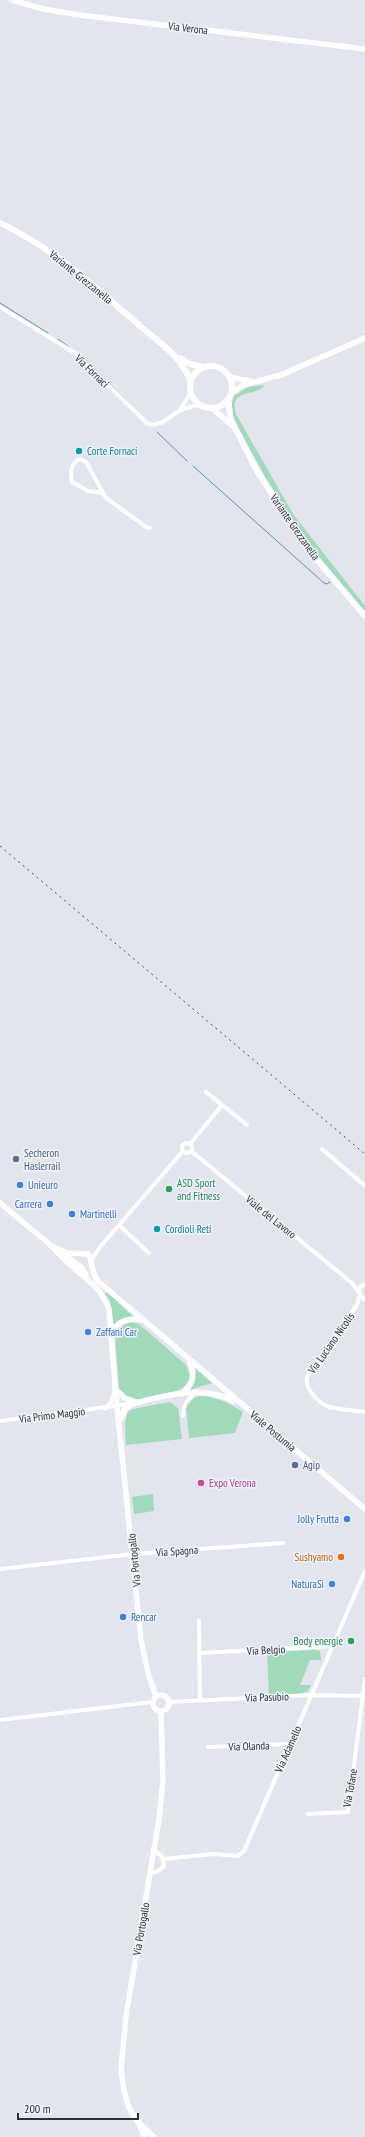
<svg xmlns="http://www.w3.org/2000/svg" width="365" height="2137" font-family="'PT Sans Narrow',sans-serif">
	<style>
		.green { fill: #a0daba }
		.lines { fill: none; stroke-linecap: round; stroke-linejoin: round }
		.stream { stroke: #5e97a3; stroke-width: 1 }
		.street { stroke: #fff; stroke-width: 4 }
		.secondary { stroke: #fff; stroke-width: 5.5 }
		.primary { stroke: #fff; stroke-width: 6 }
		.rail { stroke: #494a4f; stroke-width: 1; stroke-dasharray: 2 4; stroke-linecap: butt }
		.culture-dot { fill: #0f9aa8; stroke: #eff2fb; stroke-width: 1.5 }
		.service-dot { fill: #5c6f8a; stroke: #eff2fb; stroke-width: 1.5 }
		.shop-dot { fill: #3f7fe0; stroke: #eff2fb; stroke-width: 1.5 }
		.leisure-dot { fill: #2e9e5b; stroke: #eff2fb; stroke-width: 1.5 }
		.hotel-dot { fill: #d1479c; stroke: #eff2fb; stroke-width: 1.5 }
		.food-dot { fill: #e8710a; stroke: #eff2fb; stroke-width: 1.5 }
		.labels { text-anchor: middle; stroke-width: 3; stroke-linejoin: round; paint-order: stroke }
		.street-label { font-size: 11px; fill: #2e2f33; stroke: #eff2fb }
		.culture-label { font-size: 11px; fill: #0d838f; stroke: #eff2fb; text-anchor: start }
		.service-label { font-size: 11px; fill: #4e5e75; stroke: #eff2fb; text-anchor: start }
		.leisure-label { font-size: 11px; fill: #27864d; stroke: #eff2fb; text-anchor: start }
		.shop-label { font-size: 11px; fill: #366cbe; stroke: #eff2fb; text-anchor: start }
		.hotel-label { font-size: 11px; fill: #b23c85; stroke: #eff2fb; text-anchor: start }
		.food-label { font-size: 11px; fill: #c56008; stroke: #eff2fb; text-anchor: end }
	</style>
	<rect width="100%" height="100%" fill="#e2e4ee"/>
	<!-- green -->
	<g class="green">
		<path d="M263,385L264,386C255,397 228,388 236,414L293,514L365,606V613L326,566L299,530L273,491L238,427L230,409L234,396L248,387Z"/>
		<polygon points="107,1292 134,1317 114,1326 110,1301 105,1294"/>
		<path d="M130,1322L139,1324L186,1365L190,1376C187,1396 151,1396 135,1400L129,1399L119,1389L115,1335L118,1328Z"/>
		<polygon points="195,1368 212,1383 189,1390"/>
		<path d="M201,1396C217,1397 229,1403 243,1412L235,1433L189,1438L186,1406L195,1397Z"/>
		<polygon points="170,1402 178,1408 182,1439 126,1445 125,1423 128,1412 133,1409"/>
		<polygon points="153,1494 154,1511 134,1514 132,1497"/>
		<polygon points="315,1650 320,1651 321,1660 310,1660 300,1685 311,1685 308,1691 299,1694 269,1695 267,1652"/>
	</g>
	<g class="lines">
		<!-- stream -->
		<g class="stream">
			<polyline points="0,303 48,333"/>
			<polyline points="58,339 69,347"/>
			<polyline points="80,355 136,410"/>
			<polyline points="157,432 187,461"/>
			<polyline points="193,466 324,583 327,584 330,582"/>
		</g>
		<!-- street -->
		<g class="street">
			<path d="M0,307L75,353L147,423C160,429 170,415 181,410C187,407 194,406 200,405"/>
			<polyline points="180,410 191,392"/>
			<path d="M102,493L88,491L72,482C70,473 70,463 80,459L86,462L106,498L146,527L150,528"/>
			<polyline points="206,1092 247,1125"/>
			<circle cx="187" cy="1148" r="5"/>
			<polyline points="190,1144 222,1105"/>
			<polyline points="322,1149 365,1186"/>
			<polyline points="191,1151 352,1283 359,1293"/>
			<polyline points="119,1225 149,1253"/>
			<polyline points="91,1260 100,1247 183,1151"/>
			<polyline points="365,1284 360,1287 359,1293 365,1300"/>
			<path d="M360,1296L357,1305L308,1375C302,1387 319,1404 330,1407C342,1410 354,1410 365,1412"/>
			<polyline points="105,1409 111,1402 114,1393"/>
			<path d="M183,1416C183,1405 187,1398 197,1393"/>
			<polyline points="0,1421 129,1404"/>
			<polyline points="0,1569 133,1554 283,1543"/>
			<polyline points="199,1621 200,1700"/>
			<polyline points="200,1653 332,1646"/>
			<polyline points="169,1702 312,1695 365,1696"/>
			<polyline points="0,1720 152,1702"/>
			<polyline points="208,1747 290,1744"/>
			<polyline points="308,1814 348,1812 365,1679"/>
			<polyline points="164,1859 213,1854 238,1856 244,1851 365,1571"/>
			<polyline points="151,1873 158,1871 164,1866 162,1856 155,1851"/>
		</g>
		<!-- secondary -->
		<g class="secondary">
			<polyline points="12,0 44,9 79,15 365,49"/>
			<polyline points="229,377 250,381"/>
			<polyline points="231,393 243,385 281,375 365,338"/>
			<polyline points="0,1203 54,1248"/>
			<path d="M52,1246C69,1270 99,1280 109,1309L117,1407L141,1640L149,1677L156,1696"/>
			<path d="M53,1247L67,1253L88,1254C94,1262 89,1271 99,1282L365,1509"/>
			<polyline points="62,1253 82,1268 86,1275"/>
			<path d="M112,1333C117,1321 130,1317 142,1320"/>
			<polyline points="115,1389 125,1398 136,1402"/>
			<path d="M182,1394C192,1385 196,1376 190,1363"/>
			<path d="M119,1422L125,1409L132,1404C163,1396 203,1384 233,1401"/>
			<circle cx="161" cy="1703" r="8"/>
			<polyline points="140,2126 145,2137"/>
			<polyline points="154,2137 138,2122 129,2108 124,2091 121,2069 126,2016 159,1819 163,1781 161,1711"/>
		</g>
		<!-- primary -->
		<g class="primary">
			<path d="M0,223C56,250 93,285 139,325C159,343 182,356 191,383"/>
			<polyline points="180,358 190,364 204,367"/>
			<circle cx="211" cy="387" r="21"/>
			<polyline points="228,400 231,420 257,471 308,549 365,616"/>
			<polyline points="212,408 232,425"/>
		</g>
		<!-- rail -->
		<polyline class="rail" points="0,846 365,1154"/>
	</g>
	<!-- markers -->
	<g class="culture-dot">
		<circle cx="79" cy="451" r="4"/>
		<circle cx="157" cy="1229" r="4"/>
	</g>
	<g class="service-dot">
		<circle cx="16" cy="1159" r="4"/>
		<circle cx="295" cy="1465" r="4"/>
	</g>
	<g class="shop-dot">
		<circle cx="20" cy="1185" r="4"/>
		<circle cx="50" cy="1204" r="4"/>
		<circle cx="72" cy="1214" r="4"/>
		<circle cx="88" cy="1332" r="4"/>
		<circle cx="347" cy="1519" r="4"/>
		<circle cx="332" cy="1584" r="4"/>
		<circle cx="123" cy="1617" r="4"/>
	</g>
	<g class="leisure-dot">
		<circle cx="169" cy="1189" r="4"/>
		<circle cx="351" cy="1641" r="4"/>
	</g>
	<circle class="hotel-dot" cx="201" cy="1483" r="4"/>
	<circle class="food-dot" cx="341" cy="1557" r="4"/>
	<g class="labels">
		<!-- street labels -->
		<g class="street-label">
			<text transform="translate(188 28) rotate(7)" y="4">Via Verona</text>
			<text transform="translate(81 277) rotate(39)" y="4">Variante Grezzanella</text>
			<text transform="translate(92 371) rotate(44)" y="4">Via Fornaci</text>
			<text transform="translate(295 527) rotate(55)" y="4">Variante Grezzanella</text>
			<text transform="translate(271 1217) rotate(39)" y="4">Viale del Lavoro</text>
			<text transform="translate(331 1343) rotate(-55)" y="4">Via Luciano Nicolis</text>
			<text transform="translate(52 1415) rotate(-7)" y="4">Via Primo Maggio</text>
			<text transform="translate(273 1431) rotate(40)" y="4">Viale Postumia</text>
			<text transform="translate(177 1551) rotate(-4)" y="4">Via Spagna</text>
			<text transform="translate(134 1560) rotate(-96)" y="4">Via Portogallo</text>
			<text transform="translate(266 1650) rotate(-3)" y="4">Via Belgio</text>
			<text transform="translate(267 1697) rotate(-2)" y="4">Via Pasubio</text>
			<text transform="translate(249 1746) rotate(-2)" y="4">Via Olanda</text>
			<text transform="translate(288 1749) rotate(-66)" y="4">Via Adamello</text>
			<text transform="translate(350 1788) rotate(-80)" y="4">Via Tofane</text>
			<text transform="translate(141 1929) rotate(-80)" y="4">Via Portogallo</text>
		</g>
		<!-- culture labels -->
		<g class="culture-label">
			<text x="87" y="455">Corte Fornaci</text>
			<text x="165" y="1233">Cordioli Reti</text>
		</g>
		<!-- service labels -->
		<g class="service-label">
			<text x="24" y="1157">Secheron<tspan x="24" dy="13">Haslerrail</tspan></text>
			<text x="303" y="1469">Agip</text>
		</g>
		<!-- leisure labels -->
		<g class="leisure-label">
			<text x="177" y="1187">ASD Sport<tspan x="177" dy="13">and Fitness</tspan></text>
			<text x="343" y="1645" text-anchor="end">Body energie</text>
		</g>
		<!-- shop labels -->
		<g class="shop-label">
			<text x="28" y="1189">Unieuro</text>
			<text x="42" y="1208" text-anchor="end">Carrera</text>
			<text x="80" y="1218">Martinelli</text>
			<text x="96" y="1336">Zaffani Car</text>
			<text x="339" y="1523" text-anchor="end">Jolly Frutta</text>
			<text x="324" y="1588" text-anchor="end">NaturaSì</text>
			<text x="131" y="1621">Rencar</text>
		</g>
		<!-- hotel labels -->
		<g class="hotel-label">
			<text x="209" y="1487">Expo Verona</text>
		</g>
		<!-- food labels -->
		<g class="food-label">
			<text x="333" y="1561">Sushyamo</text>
		</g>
	</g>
	<!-- scale -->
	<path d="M18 2113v6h120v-6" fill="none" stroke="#2e2f33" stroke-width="2"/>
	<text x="24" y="2113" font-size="12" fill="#2e2f33" stroke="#eff2fb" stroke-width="3" paint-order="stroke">200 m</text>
</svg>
